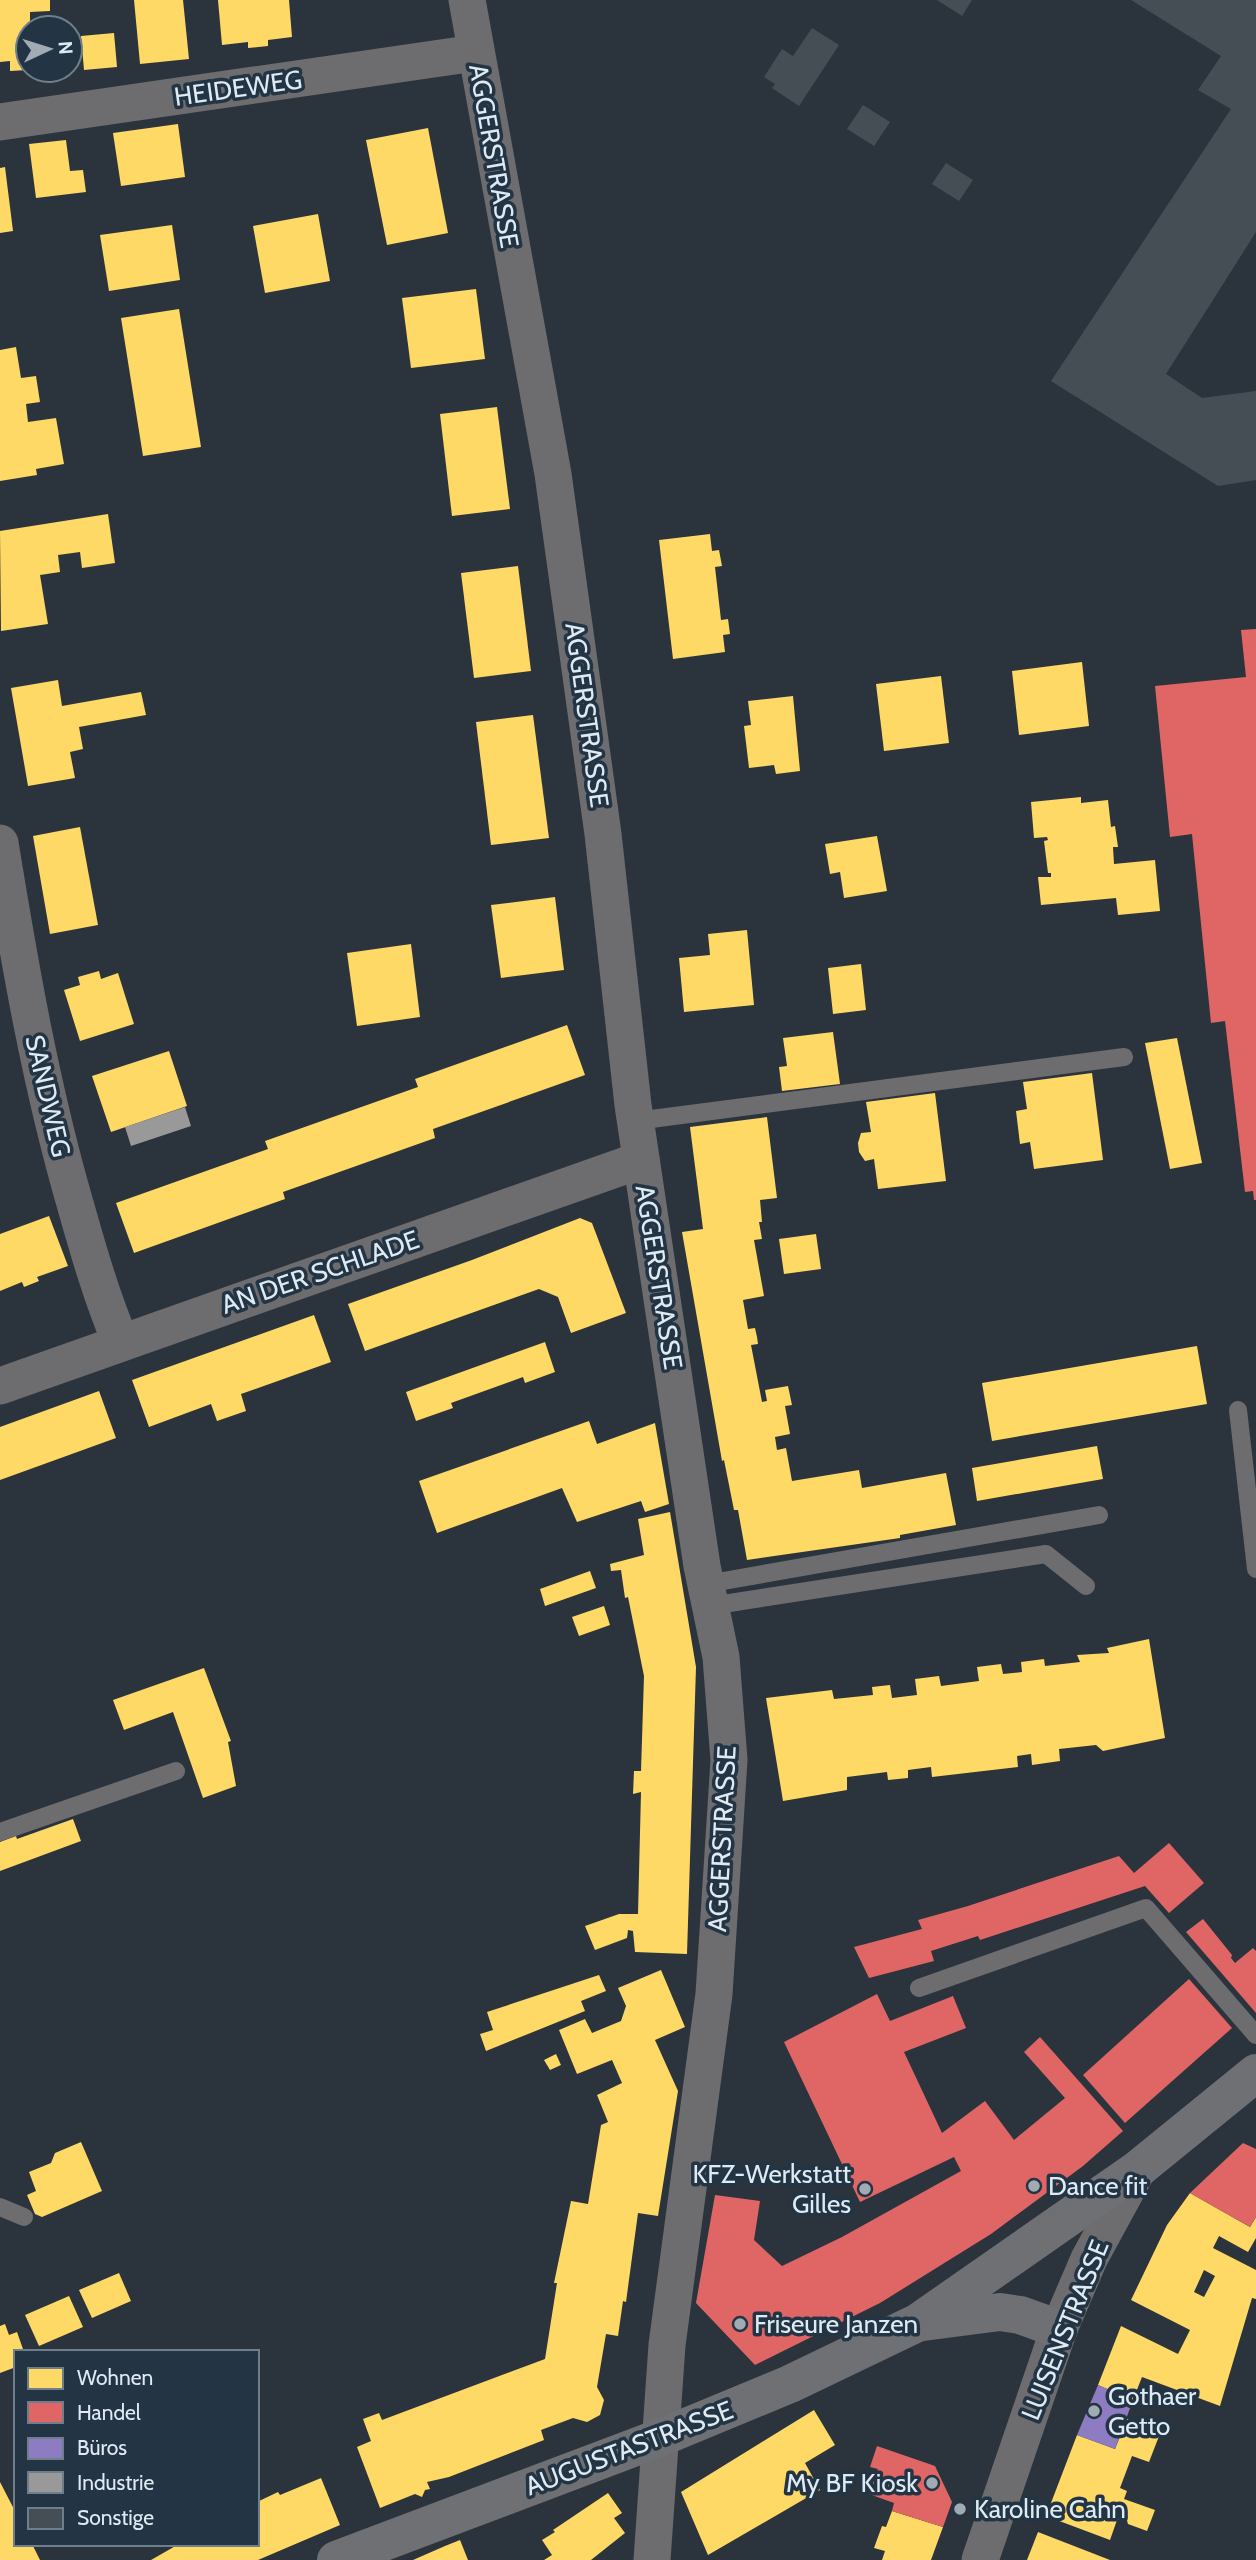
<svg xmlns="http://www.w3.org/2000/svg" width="1256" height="2560" font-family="Cabin,sans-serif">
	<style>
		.homes { fill: #ffd966; fill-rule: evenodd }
		.shops { fill: #e06666 }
		.offices { fill: #8e7cc3 }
		.industry { fill: #999 }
		.building { fill: #464e55 }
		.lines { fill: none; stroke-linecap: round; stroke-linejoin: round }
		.service { stroke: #6d6c6f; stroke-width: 18 }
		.minor { stroke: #6d6c6f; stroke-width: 37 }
		.secondary { stroke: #6f7073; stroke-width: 38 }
		.poi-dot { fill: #a0abb4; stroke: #233544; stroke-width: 2.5 }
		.labels { text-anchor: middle; stroke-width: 7; stroke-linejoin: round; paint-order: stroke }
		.street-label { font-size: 26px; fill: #dfebf4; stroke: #233544 }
		.poi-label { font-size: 26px; fill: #dfebf4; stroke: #233544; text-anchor: start }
	</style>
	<rect width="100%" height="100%" fill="#2b343c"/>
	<!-- homes -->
	<g class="homes">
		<polygon points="0,0 50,0 50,11 30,12 30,22 56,21 56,28 28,28 28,70 10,71 10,61 0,62"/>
		<polygon points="134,0 183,0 189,59 140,64"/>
		<polygon points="218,0 289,0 292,37 268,40 268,46 248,48 248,42 222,45"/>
		<polygon points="114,33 117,67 84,70 81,36"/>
		<polygon points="178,124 185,177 121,186 113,133"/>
		<polygon points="428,128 448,233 387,245 366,140"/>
		<polygon points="66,140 70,171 83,170 86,192 36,198 29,144"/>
		<polygon points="5,167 13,231 0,233 0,168"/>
		<polygon points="318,214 330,281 265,293 253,226"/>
		<polygon points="172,225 180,280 109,291 100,235"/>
		<polygon points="476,289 485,359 411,368 402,298"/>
		<polygon points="179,309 201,447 143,456 121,318"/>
		<polygon points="16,347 21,378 36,376 40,402 26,404 28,422 56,418 64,464 36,469 37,475 0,481 0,350"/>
		<polygon points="497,407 510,509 452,516 440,414"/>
		<polygon points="108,514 115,563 82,568 80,552 58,555 60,572 40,575 48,624 1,631 0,531"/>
		<polygon points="710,534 712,551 719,550 722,566 715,567 721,620 728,619 730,634 723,635 725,652 673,659 659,540"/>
		<polygon points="518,566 531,671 474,678 461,573"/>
		<polygon points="1082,662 1089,726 1019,735 1012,671"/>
		<polygon points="941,676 949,743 884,751 876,684"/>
		<polygon points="58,680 62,706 141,692 146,715 79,727 83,749 70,752 75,778 28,786 11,688"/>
		<polygon points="793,696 800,771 776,774 774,765 749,768 744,726 751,725 748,701"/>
		<polygon points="533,715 549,838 491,845 476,722"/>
		<polygon points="1081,797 1081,803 1108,800 1111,827 1115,826 1118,847 1113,847 1114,864 1155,860 1160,911 1118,915 1116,898 1041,905 1038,877 1051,877 1051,873 1048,873 1044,841 1048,840 1047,837 1034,838 1031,802"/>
		<polygon points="80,827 98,925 50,934 33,836"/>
		<polygon points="877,836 887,891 844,898 840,872 830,874 825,844"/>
		<polygon points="555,897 564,970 501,978 491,905"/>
		<polygon points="747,930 754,1005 684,1012 679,958 710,955 708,934"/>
		<polygon points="411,944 420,1017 357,1026 347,953"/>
		<polygon points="861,964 866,1010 833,1014 828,968"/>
		<polygon points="99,971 101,979 118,973 134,1024 80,1041 64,990 80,985 78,977"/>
		<polygon points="567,1025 585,1075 433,1129 435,1138 283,1192 285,1199 134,1253 116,1203 268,1149 265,1141 418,1087 415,1079"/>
		<polygon points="833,1032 840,1084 782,1091 779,1067 787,1066 783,1038"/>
		<polygon points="1177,1038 1202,1163 1170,1169 1145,1043"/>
		<polygon points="169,1051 187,1106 111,1132 92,1076"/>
		<polygon points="1092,1073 1103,1160 1034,1169 1030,1142 1020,1144 1016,1111 1027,1109 1023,1082"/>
		<polygon points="935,1093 946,1181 878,1189 874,1159 865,1161 859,1152 858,1143 861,1133 871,1132 866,1102"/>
		<polygon points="767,1117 777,1198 760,1200 762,1222 759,1222 762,1239 754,1240 764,1296 743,1300 748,1329 755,1328 757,1337 758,1344 751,1345 762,1402 767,1401 765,1390 788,1386 792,1405 785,1406 790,1434 775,1437 777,1450 786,1448 792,1481 859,1470 862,1488 946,1473 956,1525 900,1535 900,1538 747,1560 738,1510 734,1510 724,1460 722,1461 682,1232 703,1229 690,1127"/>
		<polygon points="49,1216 68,1266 37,1277 39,1281 24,1287 22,1282 0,1291 0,1234"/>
		<polygon points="580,1218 592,1223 626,1313 571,1333 558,1297 539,1289 365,1351 348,1304 472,1260"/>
		<polygon points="816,1234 821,1269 784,1274 779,1239"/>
		<polygon points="314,1315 331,1362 241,1394 246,1411 217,1421 211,1404 149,1427 132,1380"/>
		<polygon points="545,1342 555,1372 525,1383 523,1377 451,1403 453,1408 416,1421 406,1392"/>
		<polygon points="1197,1346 1207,1404 992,1441 982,1383"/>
		<polygon points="99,1391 116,1438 0,1480 0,1427"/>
		<polygon points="589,1421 597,1444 655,1423 669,1504 645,1512 641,1501 577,1522 562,1488 437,1533 419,1481"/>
		<polygon points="1097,1446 1103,1479 977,1501 972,1468"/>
		<polygon points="670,1512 696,1667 687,1954 635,1952 633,1931 628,1930 627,1938 595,1950 585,1926 619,1914 638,1914 641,1792 633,1794 634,1771 641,1771 644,1676 628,1597 625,1598 621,1570 611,1571 610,1564 644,1555 638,1519"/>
		<polygon points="590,1571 596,1588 545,1606 540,1589"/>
		<polygon points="604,1606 610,1625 579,1636 572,1617"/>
		<polygon points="1149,1639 1165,1738 1103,1751 1096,1745 1059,1749 1060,1761 1032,1765 1031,1754 1017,1756 1018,1767 932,1777 931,1767 908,1770 908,1778 888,1780 887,1772 847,1777 847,1790 783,1801 766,1698 832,1690 834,1699 873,1695 872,1687 890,1685 892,1698 917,1695 915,1679 939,1676 941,1686 979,1681 977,1667 1001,1664 1003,1674 1022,1672 1021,1662 1044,1659 1045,1666 1080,1662 1077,1655 1109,1653 1107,1648"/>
		<polygon points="204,1668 231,1741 228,1742 236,1786 203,1798 173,1712 124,1730 113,1700"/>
		<polygon points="73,1819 81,1841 0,1871 0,1842 16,1836 17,1839"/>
		<polygon points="661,1970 685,2027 655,2040 678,2091 658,2216 638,2213 626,2302 623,2301 618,2336 606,2334 597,2387 604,2400 600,2415 587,2422 573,2418 541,2430 544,2440 449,2477 427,2482 430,2489 425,2490 422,2497 415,2494 380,2508 357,2447 371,2441 363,2419 379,2413 382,2420 545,2359 557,2283 554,2283 571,2201 588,2204 601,2125 608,2122 597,2095 622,2083 612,2060 577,2074 559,2030 585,2019 592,2033 621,2021 626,2006 618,1988"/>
		<polygon points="599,1975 606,1991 581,2001 585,2011 486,2051 480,2034 493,2030 487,2012"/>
		<polygon points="556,2054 561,2065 550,2070 544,2060"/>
		<polygon points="81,2142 102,2191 42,2217 35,2214 27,2195 36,2191 29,2172 51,2163 55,2153"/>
		<path d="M1190,2193L1250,2227L1256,2217V2238L1248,2252L1219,2236L1213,2248L1256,2270V2299L1252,2298L1220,2406L1142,2377L1133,2400L1098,2385L1121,2326L1178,2354L1190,2330L1131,2300L1167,2225ZM1204,2270L1215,2276L1204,2297L1194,2292Z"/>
		<polygon points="119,2273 131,2301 92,2318 79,2290"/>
		<polygon points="69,2296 83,2327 39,2346 25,2315"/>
		<polygon points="5,2324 9,2335 17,2332 24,2352 16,2352 16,2367 0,2373 0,2326"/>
		<polygon points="814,2410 835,2445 805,2463 820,2490 708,2555 681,2492"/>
		<polygon points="1127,2419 1161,2431 1149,2462 1132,2456 1120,2488 1127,2491 1124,2499 1155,2510 1147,2531 1128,2524 1126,2517 1117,2520 1110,2540 1046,2516 1077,2435 1115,2449"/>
		<polygon points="321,2478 340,2525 258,2560 151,2560 179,2544 257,2544 257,2502 278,2492 280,2495"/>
		<polygon points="0,2482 16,2513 16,2544 32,2544 40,2560 0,2560"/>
		<polygon points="608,2493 622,2513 614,2518 625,2533 591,2560 544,2560 552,2555 542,2540 555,2532 553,2530"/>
		<polygon points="892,2511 943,2527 931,2560 882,2560 885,2551 874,2548 882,2526 886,2527"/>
		<polygon points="1038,2532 1110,2560 1027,2560"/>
		<polygon points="460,2540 468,2560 413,2560 445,2546"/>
	</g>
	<!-- shops -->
	<g class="shops">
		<polygon points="1256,629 1256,1200 1254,1200 1253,1191 1245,1192 1225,1021 1211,1023 1192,834 1170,837 1155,686 1246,677 1241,630"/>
		<polygon points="1169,1843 1204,1883 1169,1913 1145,1886 980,1940 978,1936 931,1951 934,1961 869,1978 854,1947 922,1929 918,1920 968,1906 1119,1856 1134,1873"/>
		<polygon points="1203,1919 1232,1955 1231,1958 1235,1963 1253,1948 1256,1951 1256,2013 1186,1932"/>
		<polygon points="1189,1979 1232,2028 1125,2123 1083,2075"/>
		<polygon points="877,1994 890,2021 953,1996 966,2028 904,2052 942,2133 985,2101 1014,2140 1065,2098 1024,2052 1040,2037 1123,2131 1083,2166 991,2234 880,2303 755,2365 696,2303 715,2195 760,2201 754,2240 782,2266 842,2237 961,2171 954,2157 860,2202 784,2042"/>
		<polygon points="1243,2143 1256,2149 1256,2217 1250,2227 1190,2193"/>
		<polygon points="877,2446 935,2466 952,2502 943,2527 892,2511 894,2503 869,2494 878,2469 870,2467"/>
	</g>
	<!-- offices -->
	<polygon class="offices" points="1098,2385 1133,2400 1115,2449 1077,2435"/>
	<!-- industry -->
	<polygon class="industry" points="185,1107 191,1126 131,1146 125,1127"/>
	<!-- building -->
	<g class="building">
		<polygon points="937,0 972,0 962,16"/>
		<polygon points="1131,0 1256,0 1256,232 1166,374 1202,398 1256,391 1256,480 1218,486 1051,381 1231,109 1198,90 1221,56"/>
		<polygon points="812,28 839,45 799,106 772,88 775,84 764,77 782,49 793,56"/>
		<polygon points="863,105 890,122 874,146 847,129"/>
		<polygon points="946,163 973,180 959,201 932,184"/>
	</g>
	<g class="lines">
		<!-- service -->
		<g class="service">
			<polyline points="636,1121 1124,1057"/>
			<polyline points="1238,1410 1256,1569"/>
			<polyline points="706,1584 1099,1515"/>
			<polyline points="710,1606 1046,1554 1086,1586"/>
			<polyline points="0,1832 176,1771"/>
			<polyline points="919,1988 1146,1908 1256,2035"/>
			<polyline points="0,2207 24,2217"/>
		</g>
		<!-- minor -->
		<g class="minor">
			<polyline points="467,0 553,474 603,834 633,1105 702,1566 721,1657 729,1760 714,1994 667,2345 652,2560"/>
			<polyline points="0,122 475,53"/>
			<path d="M0,843C20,966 41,1087 76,1207C89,1253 102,1298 121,1343"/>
			<polyline points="0,1386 641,1160"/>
			<polyline points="980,2560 1059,2329 1089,2259 1138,2169"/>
		</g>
		<!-- secondary -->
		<g class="secondary">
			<polyline points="923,2322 1000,2312 1020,2315 1059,2329"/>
			<polyline points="336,2560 662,2437 790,2384 917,2323 1138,2169 1256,2073"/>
		</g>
	</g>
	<!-- markers -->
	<g class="poi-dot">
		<circle cx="1034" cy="2186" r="7"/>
		<circle cx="865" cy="2189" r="7"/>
		<circle cx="740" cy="2324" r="7"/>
		<circle cx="1094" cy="2411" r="7"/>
		<circle cx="932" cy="2483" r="7"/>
		<circle cx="960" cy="2509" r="7"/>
	</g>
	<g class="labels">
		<!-- street labels -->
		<g class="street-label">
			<text transform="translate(238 88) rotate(-8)" y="9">HEIDEWEG</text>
			<text transform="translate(494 156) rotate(80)" y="9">AGGERSTRASSE</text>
			<text transform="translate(587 715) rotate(82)" y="9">AGGERSTRASSE</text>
			<text transform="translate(48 1096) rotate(77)" y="9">SANDWEG</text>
			<text transform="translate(320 1272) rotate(-19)" y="9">AN DER SCHLADE</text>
			<text transform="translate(659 1277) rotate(81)" y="9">AGGERSTRASSE</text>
			<text transform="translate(722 1839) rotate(-87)" y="9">AGGERSTRASSE</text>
			<text transform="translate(1065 2330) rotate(-68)" y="9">LUISENSTRASSE</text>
			<text transform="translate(629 2448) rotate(-21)" y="9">AUGUSTASTRASSE</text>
		</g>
		<!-- poi labels -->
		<g class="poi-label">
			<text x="851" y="2183" text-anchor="end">KFZ-Werkstatt<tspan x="851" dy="30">Gilles</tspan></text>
			<text x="1048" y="2195">Dance fit</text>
			<text x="754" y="2333">Friseure Janzen</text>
			<text x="1108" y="2405">Gothaer<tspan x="1108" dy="30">Getto</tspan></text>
			<text x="918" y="2492" text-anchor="end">My BF Kiosk</text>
			<text x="974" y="2518">Karoline Cahn</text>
		</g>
	</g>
	<!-- legend -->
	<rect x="14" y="2350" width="245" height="196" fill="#233544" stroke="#6e7e8a" stroke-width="2"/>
	<rect x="28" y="2368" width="35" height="21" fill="#ffd966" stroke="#6e7e8a" stroke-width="2"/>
	<text x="77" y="2385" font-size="21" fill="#dfebf4">Wohnen</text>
	<rect x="28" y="2402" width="35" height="21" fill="#e06666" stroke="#6e7e8a" stroke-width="2"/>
	<text x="77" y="2420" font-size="21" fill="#dfebf4">Handel</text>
	<rect x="28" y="2438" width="35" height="21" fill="#8e7cc3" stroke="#6e7e8a" stroke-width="2"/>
	<text x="77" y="2455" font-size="21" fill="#dfebf4">Büros</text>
	<rect x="28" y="2472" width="35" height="21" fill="#999999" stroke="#6e7e8a" stroke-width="2"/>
	<text x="77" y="2490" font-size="21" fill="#dfebf4">Industrie</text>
	<rect x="28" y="2508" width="35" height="21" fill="#464e55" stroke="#6e7e8a" stroke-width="2"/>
	<text x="77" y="2525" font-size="21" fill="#dfebf4">Sonstige</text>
	<!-- north arrow -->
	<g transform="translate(49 49) rotate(86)"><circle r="33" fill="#233544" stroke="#6e7e8a" stroke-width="2"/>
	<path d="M0-5L12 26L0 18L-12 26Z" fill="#a0abb4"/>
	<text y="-10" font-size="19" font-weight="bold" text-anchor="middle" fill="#dfebf4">N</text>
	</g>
</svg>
